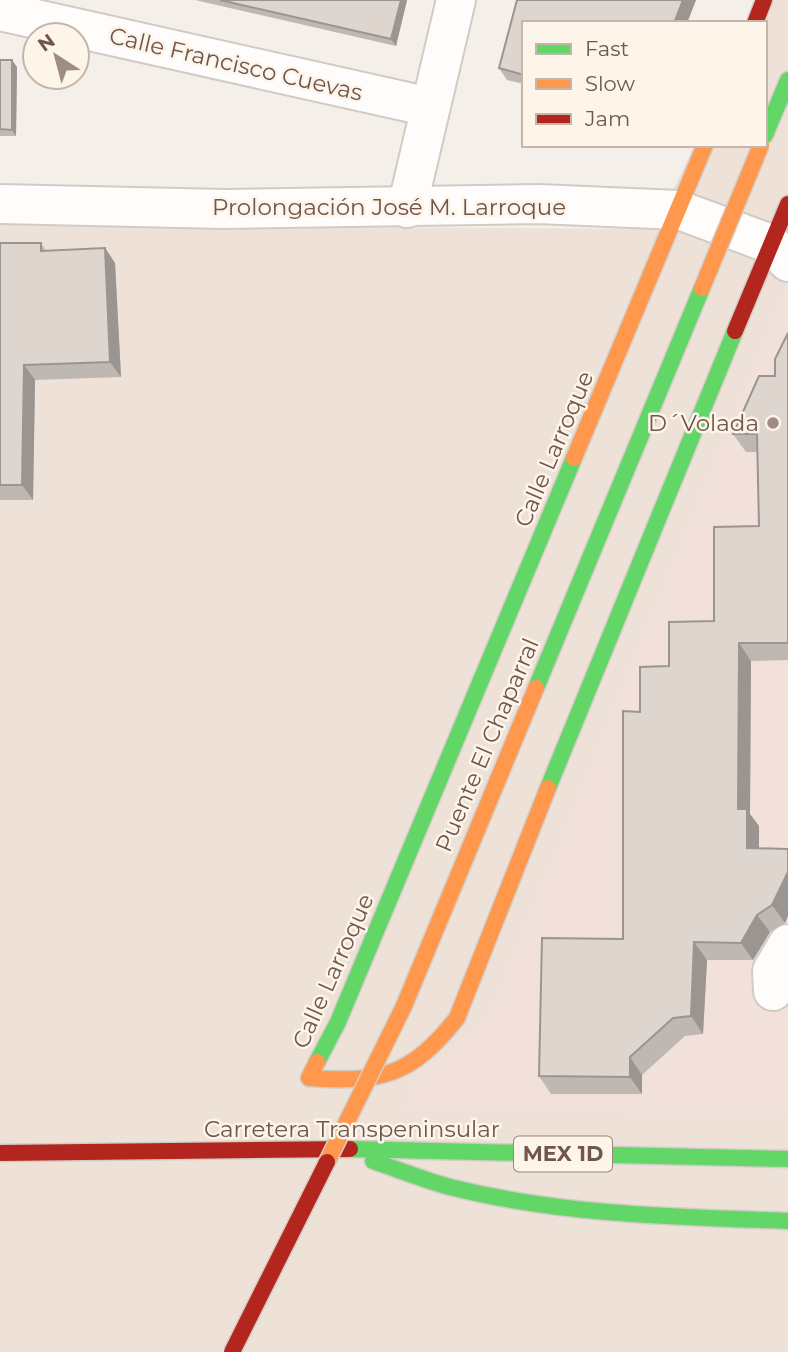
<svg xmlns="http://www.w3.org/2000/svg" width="788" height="1352" font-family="Montserrat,sans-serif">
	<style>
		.residential { fill: #eee1d7 }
		.commercial { fill: #f2e1da }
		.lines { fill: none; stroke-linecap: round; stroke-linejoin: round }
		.street-casing { stroke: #d2cbc5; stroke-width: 42 }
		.fast-casing { stroke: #d4ccc6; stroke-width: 19 }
		.slow-casing { stroke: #d4ccc6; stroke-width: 19 }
		.jam-casing { stroke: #d4ccc6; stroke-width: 19 }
		.street { stroke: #fefdfc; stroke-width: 38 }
		.fast { stroke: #63d668; stroke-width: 16 }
		.slow { stroke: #ff974d; stroke-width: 16 }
		.jam { stroke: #b3261e; stroke-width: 16 }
		.fast-bridge-casing { stroke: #d4ccc6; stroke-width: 19; stroke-linecap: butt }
		.slow-bridge-casing { stroke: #d4ccc6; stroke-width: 19; stroke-linecap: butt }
		.jam-bridge-casing { stroke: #d4ccc6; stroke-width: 19; stroke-linecap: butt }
		.fast-bridge { stroke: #63d668; stroke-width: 16 }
		.slow-bridge { stroke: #ff974d; stroke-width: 16 }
		.jam-bridge { stroke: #b3261e; stroke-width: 16 }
		.wall { fill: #bfb7b2 }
		.shaded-wall { fill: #9b9591 }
		.building { fill: #ded5cf; stroke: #9b9591; stroke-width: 2 }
		.poi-dot { fill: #9f8c83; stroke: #fdf4ea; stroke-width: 2.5 }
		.labels { text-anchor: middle; stroke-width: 5; stroke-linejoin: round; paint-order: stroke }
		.shield { fill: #fdf4ea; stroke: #9a857b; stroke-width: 2 }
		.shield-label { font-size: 21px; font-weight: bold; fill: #70564c }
		.street-label { font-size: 23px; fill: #70564c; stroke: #fdf4ea }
		.poi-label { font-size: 23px; fill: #70564c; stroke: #fdf4ea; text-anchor: end }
	</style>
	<rect width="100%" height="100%" fill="#f5efe9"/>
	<!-- residential -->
	<polygon class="residential" points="765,0 788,0 788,1352 0,1352 0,225 654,229 695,145 765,145"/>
	<!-- commercial -->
	<polygon class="commercial" points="788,278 788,1118 402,1110 419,1070 441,1060 489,1012"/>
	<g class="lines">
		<defs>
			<g id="street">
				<polyline points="0,11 430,107"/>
				<polyline points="0,204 225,209 538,204 679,210 771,244 788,262"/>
				<polyline points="407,208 456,0"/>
				<polyline points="773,991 772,971 788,944"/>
			</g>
			<g id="fast">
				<polyline points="765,135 788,80"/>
				<polyline points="548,788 735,331"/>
				<polyline points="317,1062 338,1022 574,458"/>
				<polyline points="350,1149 788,1159"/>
				<path d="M373,1161C400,1170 426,1181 454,1188C563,1215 677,1217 788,1221"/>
			</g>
			<g id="slow">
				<polyline points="574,458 705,145"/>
				<path d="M317,1062L309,1078C381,1083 411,1076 457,1018L548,788"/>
			</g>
			<g id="jam">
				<polyline points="755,23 764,0"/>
				<polyline points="735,331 788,204"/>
				<polyline points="0,1153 350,1149"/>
			</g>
		</defs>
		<!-- street casing -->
		<use href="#street" class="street-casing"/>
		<!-- fast casing -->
		<use href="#fast" class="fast-casing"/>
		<!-- slow casing -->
		<use href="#slow" class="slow-casing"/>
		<!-- jam casing -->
		<use href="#jam" class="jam-casing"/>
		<!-- street -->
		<use href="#street" class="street"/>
		<!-- fast -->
		<use href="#fast" class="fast"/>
		<!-- slow -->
		<use href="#slow" class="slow"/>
		<!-- jam -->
		<use href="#jam" class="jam"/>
		<defs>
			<polyline id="fast-bridge" points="536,688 702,288"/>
			<g id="slow-bridge">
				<polyline points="702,288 761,145"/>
				<polyline points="327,1162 404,1006 536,688"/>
			</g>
			<polyline id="jam-bridge" points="232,1352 327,1162"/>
		</defs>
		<!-- fast-bridge casing -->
		<use href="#fast-bridge" class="fast-bridge-casing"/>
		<!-- slow-bridge casing -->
		<use href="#slow-bridge" class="slow-bridge-casing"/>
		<!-- jam-bridge casing -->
		<use href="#jam-bridge" class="jam-bridge-casing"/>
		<!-- fast-bridge -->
		<use href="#fast-bridge" class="fast-bridge"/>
		<!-- slow-bridge -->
		<use href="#slow-bridge" class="slow-bridge"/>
		<!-- jam-bridge -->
		<use href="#jam-bridge" class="jam-bridge"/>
	</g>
	<!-- wall -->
	<g class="wall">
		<polygon points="195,0 407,0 396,46"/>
		<polygon points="517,0 696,0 687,23 524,23 524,84 507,80 499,68"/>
		<polygon points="0,60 17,67 16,136 0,136"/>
		<polygon points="0,243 41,243 46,251 105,248 115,263 121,377 35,380 33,500 0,500"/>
		<polygon points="788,333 788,660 751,661 750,814 759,826 759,848 788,849 788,916 785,923 770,932 753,960 707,960 703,1034 685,1036 642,1075 642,1094 551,1094 539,1076 623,939 640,712 669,666 714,621 759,526 758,452 746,452 733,434 775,376"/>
	</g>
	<!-- shaded-wall -->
	<g class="shaded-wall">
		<polygon points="401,0 407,0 396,46 391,39"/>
		<polygon points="683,0 696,0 687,23 674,23"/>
		<polygon points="12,60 17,67 16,136 12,130"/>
		<polygon points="105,248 115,263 121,377 110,362"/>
		<polygon points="24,365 35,380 33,500 22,485"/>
		<polygon points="739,643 751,661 750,814 759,826 759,866 747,848 738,809"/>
		<polygon points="788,872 788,916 785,923 772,905"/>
		<polygon points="757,915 770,932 753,960 741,943"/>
		<polygon points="694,942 707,960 703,1034 691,1016"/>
		<polygon points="630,1057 642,1075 642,1094 630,1077"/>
	</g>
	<!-- building -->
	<g class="building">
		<polygon points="220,0 401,0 391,39"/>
		<polygon points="517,0 683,0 674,23 524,23 524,75 499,68"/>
		<polygon points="0,60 12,60 12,130 0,129"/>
		<polygon points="0,243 41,243 41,251 105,248 110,362 24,365 22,485 0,485"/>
		<polygon points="788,333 788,643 739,643 738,809 747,809 747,848 788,849 788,872 772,905 757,915 741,943 694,942 691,1016 673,1018 630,1057 630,1077 539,1076 542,938 623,939 623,711 640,712 640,667 669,666 669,622 714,621 714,527 759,526 757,434 733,434 759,376 775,376 775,359"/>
	</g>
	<!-- markers -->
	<circle class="poi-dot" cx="773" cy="423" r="7"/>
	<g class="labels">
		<!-- shield labels -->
		<rect class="shield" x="514" y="1136.5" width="98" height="35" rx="5"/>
		<g class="shield-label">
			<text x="563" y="1161">MEX 1D</text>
		</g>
		<!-- street labels -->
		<g class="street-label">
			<text transform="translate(236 64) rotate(13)" y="8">Calle Francisco Cuevas</text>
			<text x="389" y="215">Prolongación José M. Larroque</text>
			<text transform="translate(554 449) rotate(-67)" y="8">Calle Larroque</text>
			<text transform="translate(487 745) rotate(-67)" y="8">Puente El Chaparral</text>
			<text transform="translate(333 971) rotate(-66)" y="8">Calle Larroque</text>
			<text x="352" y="1137">Carretera Transpeninsular</text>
		</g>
		<!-- poi labels -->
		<g class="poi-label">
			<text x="759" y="431">D´Volada</text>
		</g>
	</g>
	<!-- legend -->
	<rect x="522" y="21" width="245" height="126" fill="#fdf4ea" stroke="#c5b5ab" stroke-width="2"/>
	<rect x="536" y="44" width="35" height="10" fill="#63d668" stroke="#c5b5ab" stroke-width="2"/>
	<text x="585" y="56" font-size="21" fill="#70564c">Fast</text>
	<rect x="536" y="79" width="35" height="10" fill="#ff974d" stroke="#c5b5ab" stroke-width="2"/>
	<text x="585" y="91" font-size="21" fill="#70564c">Slow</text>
	<rect x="536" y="114" width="35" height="10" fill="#b3261e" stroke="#c5b5ab" stroke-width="2"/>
	<text x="585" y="126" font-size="21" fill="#70564c">Jam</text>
	<!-- north arrow -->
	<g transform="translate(56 56) rotate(324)"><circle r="33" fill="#fdf4ea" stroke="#c5b5ab" stroke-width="2"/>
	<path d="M0-5L12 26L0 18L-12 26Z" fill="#9f8c83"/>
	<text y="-10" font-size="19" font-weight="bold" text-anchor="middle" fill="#70564c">N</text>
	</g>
</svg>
